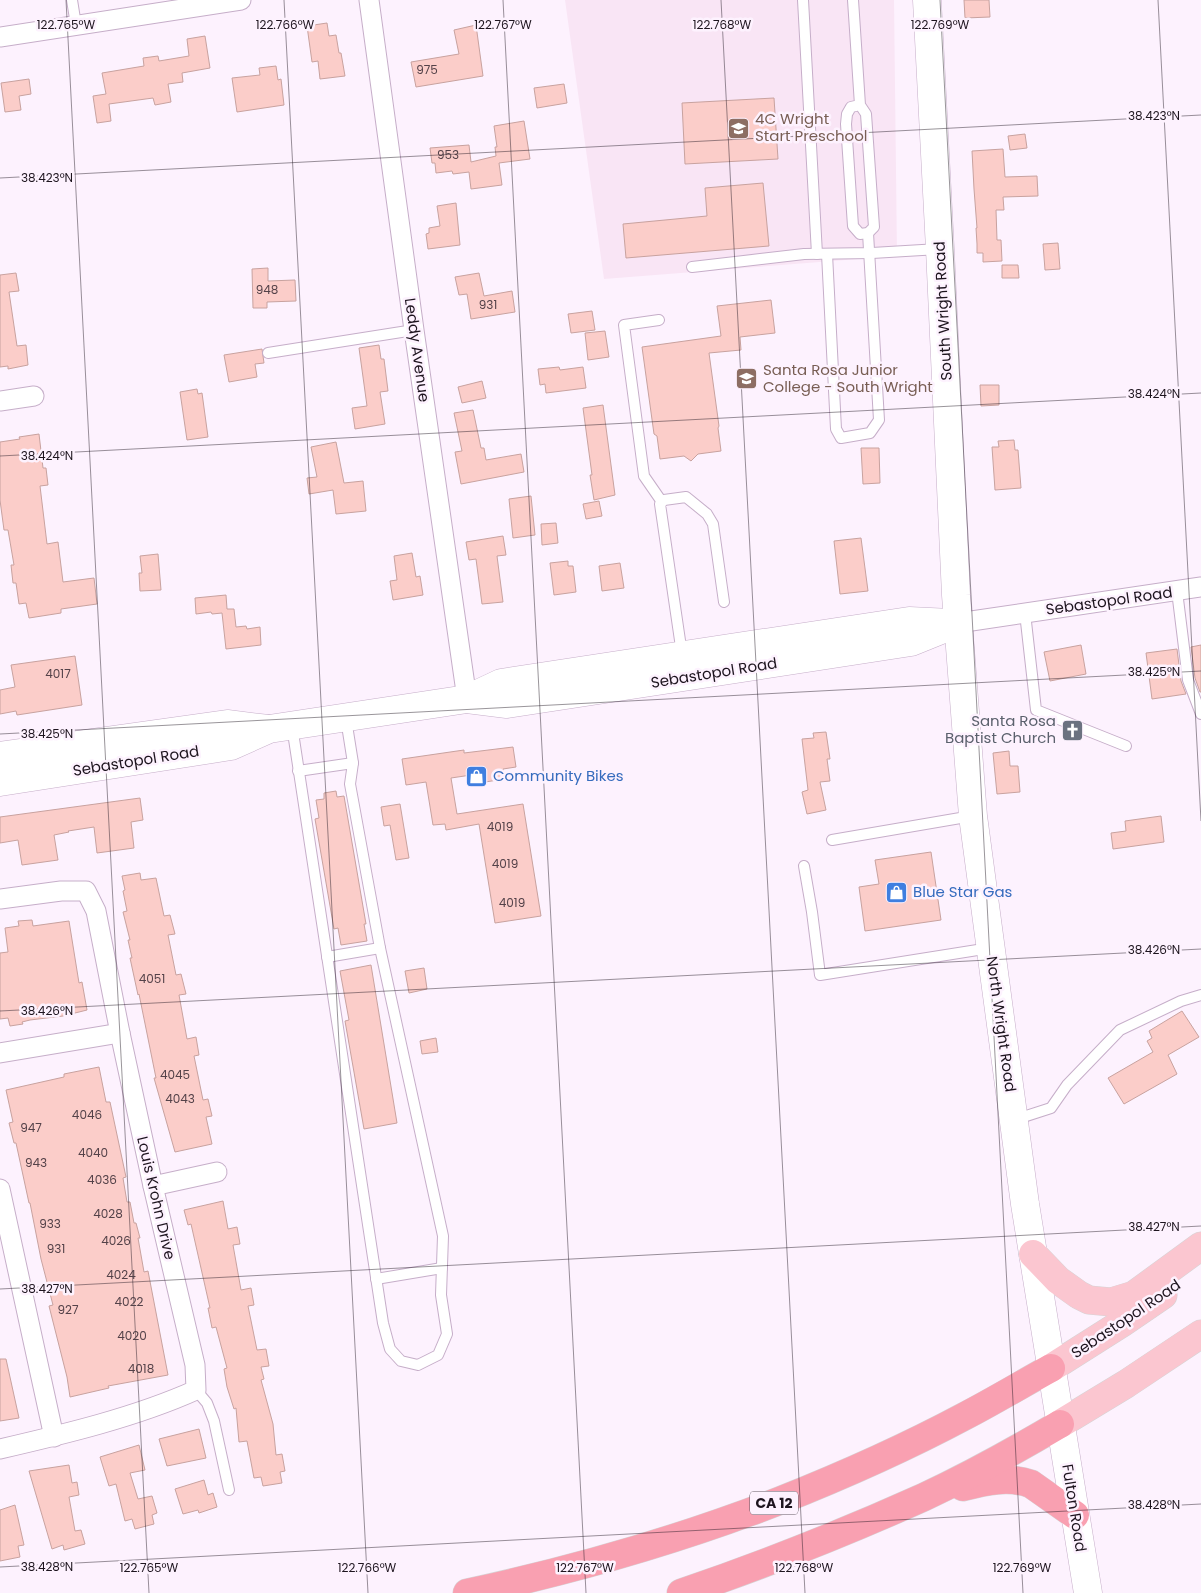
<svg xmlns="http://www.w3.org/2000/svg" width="1201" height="1593" font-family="Poppins,sans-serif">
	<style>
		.education { fill: #f9e5f5 }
		.building { fill: #fbcdc9; stroke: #c8a29f }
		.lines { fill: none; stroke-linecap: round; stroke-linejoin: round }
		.service-casing { stroke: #c6aec9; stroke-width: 12 }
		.minor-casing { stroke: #c6aec9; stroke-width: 21 }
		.secondary-casing { stroke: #c6aec9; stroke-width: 29 }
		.primary-casing { stroke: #d6d5d6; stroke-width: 29 }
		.motorway-casing { stroke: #d6d5d6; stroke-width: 29 }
		.service { stroke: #fff; stroke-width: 10 }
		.minor { stroke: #fff; stroke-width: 19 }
		.secondary { stroke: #fff; stroke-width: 28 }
		.primary { stroke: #fbc6d0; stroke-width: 28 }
		.motorway { stroke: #f9a0b1; stroke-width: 28 }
		.ticks { fill: none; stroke: #1d141e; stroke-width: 1; stroke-opacity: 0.45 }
		.labels { text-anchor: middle; stroke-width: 5; stroke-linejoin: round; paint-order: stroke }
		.number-label { font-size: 12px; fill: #544249 }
		.shield { fill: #fdf2fe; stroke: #605761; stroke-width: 1 }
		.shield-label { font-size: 14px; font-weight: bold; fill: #1d141e }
		.education-label { font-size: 15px; fill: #785e54; stroke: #fdf2fe; text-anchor: start }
		.street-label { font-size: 15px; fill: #1d141e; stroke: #fdf2fe }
		.worship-label { font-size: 15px; fill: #5b616d; stroke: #fdf2fe; text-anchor: end }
		.shop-label { font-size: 15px; fill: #366cbe; stroke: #fdf2fe; text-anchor: start }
		.ticks-label { font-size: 12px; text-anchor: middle; fill: #1d141e; stroke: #fdf2fe; stroke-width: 5; stroke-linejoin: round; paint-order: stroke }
	</style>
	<rect width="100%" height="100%" fill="#fdf2fe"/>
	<!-- education -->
	<polygon class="education" points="565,0 894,0 897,256 604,279"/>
	<!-- building -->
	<g class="building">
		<polygon points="964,0 989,0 990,17 965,18"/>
		<polygon points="327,23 329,36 336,35 339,53 341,53 345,76 320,79 318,61 312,62 307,26"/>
		<polygon points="476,25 483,76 416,87 411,62 459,54 454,30"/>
		<polygon points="205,36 210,68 182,73 183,82 168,84 171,102 155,105 153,98 109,104 111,121 97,123 93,96 106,94 102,73 144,66 143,58 158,56 159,61 189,56 187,39"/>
		<polygon points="276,66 278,80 281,79 284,105 237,112 232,78 260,75 259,68"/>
		<polygon points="29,79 31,94 19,96 21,110 5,112 1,83"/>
		<polygon points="564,84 567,103 537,108 534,88"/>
		<polygon points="774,98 778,159 685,164 682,103"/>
		<polygon points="524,121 530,159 499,163 502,185 471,189 469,172 453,174 452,171 436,173 435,163 432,163 430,148 469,145 471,162 496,156 495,147 497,147 494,126"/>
		<polygon points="1025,134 1027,148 1010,150 1008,136"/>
		<polygon points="1003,149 1005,177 1037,176 1038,196 1003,197 1004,210 996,210 997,240 1001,240 1002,261 983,262 983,253 977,253 977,244 976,228 977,228 974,189 972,151"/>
		<polygon points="763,183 769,246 626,258 623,224 707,216 705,188"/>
		<polygon points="456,203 460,245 428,249 426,234 429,233 429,228 440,226 437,206"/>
		<polygon points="1058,243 1060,269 1045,270 1043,244"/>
		<polygon points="1002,265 1018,265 1019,278 1002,278"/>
		<polygon points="268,268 268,281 295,280 296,301 267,302 267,308 253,308 252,269"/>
		<polygon points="16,273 19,291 9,292 17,346 26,345 28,365 8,369 8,366 0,367 0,275"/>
		<polygon points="479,273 484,296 512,291 515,312 471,319 467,294 459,295 455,277"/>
		<polygon points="771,300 775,333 740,337 741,350 709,353 719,426 718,428 721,451 698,454 691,461 684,456 660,459 657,436 654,434 642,347 721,336 717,306"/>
		<polygon points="592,311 595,330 571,333 568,314"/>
		<polygon points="605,331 609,357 588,360 585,333"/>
		<polygon points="379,345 381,359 384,359 388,391 380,392 385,424 355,429 352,408 367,406 359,348"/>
		<polygon points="262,349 264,363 255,364 257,377 229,382 224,355"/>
		<polygon points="559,367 560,370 583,367 586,388 546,393 545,384 540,385 538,369"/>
		<polygon points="482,381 486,398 462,403 458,387"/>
		<polygon points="980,385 999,385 999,405 981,406"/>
		<polygon points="197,389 198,394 202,393 208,437 187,440 180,392"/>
		<polygon points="603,405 615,495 594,500 590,475 592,475 583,408"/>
		<polygon points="473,410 481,448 484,448 486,460 521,454 524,472 461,484 455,452 462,451 454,413"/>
		<polygon points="39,434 43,468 46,468 48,485 40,486 47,544 58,542 63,582 94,578 97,604 61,609 61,613 29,618 26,603 19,604 16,583 13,583 11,565 14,565 8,530 4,530 0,500 0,442 20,439 19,437"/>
		<polygon points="1014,440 1015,450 1018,450 1021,488 995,490 992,447 999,447 998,441"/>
		<polygon points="336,442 344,483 363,481 366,511 336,514 333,490 309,494 307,478 317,477 311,447"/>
		<polygon points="861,448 879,448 880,483 863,484"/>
		<polygon points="531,496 535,535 513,538 509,499"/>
		<polygon points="599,501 602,516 586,519 583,504"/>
		<polygon points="556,523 558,543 542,545 541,524"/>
		<polygon points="503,536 506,555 497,556 503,602 482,604 476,559 469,560 466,542"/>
		<polygon points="861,538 868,591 840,594 834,541"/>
		<polygon points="412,553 416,577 420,576 423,595 393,600 390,581 397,580 394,556"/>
		<polygon points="158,554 161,590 140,591 139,573 142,573 140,556"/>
		<polygon points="568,561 568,566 573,566 576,592 554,595 550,563"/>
		<polygon points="620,563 624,588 602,591 599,566"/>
		<polygon points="226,595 227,609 234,609 236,627 246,626 247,629 260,627 261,645 226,649 222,613 212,614 211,612 196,614 195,598"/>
		<polygon points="1081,645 1086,674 1050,681 1044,652"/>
		<polygon points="1201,645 1201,692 1200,692 1195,678 1191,647"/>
		<polygon points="1177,649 1181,681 1186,694 1152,699 1146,653"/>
		<polygon points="75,656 82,705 17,715 16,711 0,714 0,690 15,687 11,665"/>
		<polygon points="826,732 830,759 827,759 830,781 820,782 826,810 807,814 802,792 808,790 802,739 814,738 813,733"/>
		<polygon points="513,747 516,767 503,769 504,779 479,783 478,774 451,778 457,814 523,804 541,916 495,923 479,824 446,830 445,824 433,825 426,782 406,785 402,759 464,750 464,753"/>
		<polygon points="1009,751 1010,766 1018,766 1020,792 997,794 993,753"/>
		<polygon points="336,791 337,797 344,796 366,924 364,924 367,941 341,945 338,928 334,929 315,819 319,818 316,800 324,799 324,793"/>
		<polygon points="140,798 143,820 131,822 134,848 97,853 94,827 68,831 69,832 54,835 58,860 22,865 18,840 0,843 0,817"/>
		<polygon points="400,804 409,858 396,860 390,825 384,826 381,807"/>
		<polygon points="1161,816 1164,842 1113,849 1111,833 1126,831 1125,821"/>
		<polygon points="931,852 941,920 865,931 859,887 879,884 875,860"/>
		<polygon points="140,873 141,880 156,878 164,916 170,915 175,934 168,935 176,975 181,974 186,994 179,995 187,1039 196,1037 199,1055 194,1056 203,1100 208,1099 212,1116 206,1117 212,1144 175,1152 154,1078 156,1078 139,994 138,995 130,958 132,958 128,940 130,940 123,912 127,911 123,891 125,890 122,876"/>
		<polygon points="32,920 33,926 69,921 79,983 82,982 87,1010 63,1016 30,1020 22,1022 23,1024 10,1026 8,1018 0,1019 0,953 8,952 5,928 19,926 18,921"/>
		<polygon points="371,965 397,1123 364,1129 345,1021 349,1020 340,971"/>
		<polygon points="424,968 427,989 409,993 405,971"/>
		<polygon points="1182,1011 1199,1037 1168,1055 1177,1074 1124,1104 1108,1078 1153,1052 1147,1041 1152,1038 1149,1031"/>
		<polygon points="436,1038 438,1052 422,1054 420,1041"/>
		<polygon points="99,1067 106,1102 110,1102 126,1177 123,1178 127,1202 130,1202 134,1223 136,1223 140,1238 138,1238 144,1272 148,1271 168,1375 108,1386 109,1388 70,1397 67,1377 49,1306 53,1305 41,1259 30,1203 29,1203 16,1143 14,1143 9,1123 13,1122 6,1090 64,1077 64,1074"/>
		<polygon points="223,1201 228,1229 237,1227 240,1244 233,1245 241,1290 251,1288 254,1305 248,1306 257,1350 266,1349 269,1366 261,1367 264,1379 261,1380 273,1424 276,1455 282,1454 285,1471 280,1472 282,1483 263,1486 261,1477 254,1478 247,1441 239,1442 236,1408 234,1409 227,1387 224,1369 227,1368 216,1327 212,1328 208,1308 210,1308 191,1224 188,1225 184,1210"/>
		<polygon points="0,1359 6,1359 19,1418 0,1421"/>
		<polygon points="199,1429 206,1458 167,1466 159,1439"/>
		<polygon points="139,1445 145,1470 130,1473 138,1499 152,1496 157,1513 152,1515 154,1524 135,1529 132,1519 125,1521 116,1484 109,1486 100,1457"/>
		<polygon points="69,1465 72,1483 77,1482 79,1495 69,1497 75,1531 81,1530 85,1544 64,1550 63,1545 52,1549 29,1471"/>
		<polygon points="204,1480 208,1495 213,1493 217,1507 199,1513 198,1510 183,1514 175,1489"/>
		<polygon points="15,1505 24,1545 18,1546 20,1557 0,1561 0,1510"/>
	</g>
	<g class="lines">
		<defs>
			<g id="service">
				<polyline points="72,0 76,25"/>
				<polyline points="803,0 817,254"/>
				<polyline points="853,0 860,105 866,114 874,227 868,233 860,234 853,226 846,124 847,114 851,107 860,105"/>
				<polyline points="827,254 836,429 841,438 870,433 879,420 868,233"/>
				<polyline points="692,267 804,254 872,253 939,249"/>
				<polyline points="659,320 624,325 644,476 662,502"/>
				<polyline points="268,353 414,330"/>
				<polyline points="1177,591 1188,680 1201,714"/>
				<polyline points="1025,613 1036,710 1126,746"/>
				<polyline points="682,654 660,504 664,500 686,497 707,514 713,524 724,602"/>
				<polyline points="292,726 383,1323 390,1349 401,1361 418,1365 438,1355 447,1334 441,1295 443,1236 380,948 350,784 353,763 346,719"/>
				<polyline points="298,771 353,763"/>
				<polyline points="832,840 972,816"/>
				<polyline points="804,866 812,912 820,975 990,948"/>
				<polyline points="327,957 380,948"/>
				<polyline points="1014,1120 1051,1108 1067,1085 1120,1030 1181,1001 1201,995"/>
				<polyline points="376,1279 442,1268"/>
				<polyline points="196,1390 207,1403 214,1421 229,1490"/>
			</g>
			<g id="minor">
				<polyline points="369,0 414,330 467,699"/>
				<polyline points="0,37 241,0"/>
				<polyline points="0,401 34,396"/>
				<polyline points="958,623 1201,587"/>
				<path d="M0,899L61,891H86L96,911L120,1033L153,1186L195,1365L196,1390C136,1417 65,1434 0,1449"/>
				<polyline points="0,1053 120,1033"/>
				<polyline points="153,1186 217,1172"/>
				<polyline points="0,1189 54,1437"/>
			</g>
			<g id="secondary">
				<polyline points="927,0 940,249 956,595 973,816 1025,1204 1088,1593"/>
				<polyline points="467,699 501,683 909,621 951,623"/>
				<polyline points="0,756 227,724 268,729"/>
				<polyline points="0,782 231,746 269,729 467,699 507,704 911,642 958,623"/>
			</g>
			<g id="primary">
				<polyline points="1033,1254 1058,1280 1079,1295 1089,1300 1111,1302 1134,1295 1201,1246"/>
				<polyline points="1051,1368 1122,1323 1163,1295"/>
				<polyline points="1060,1424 1126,1384 1201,1334"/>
			</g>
			<g id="motorway">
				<path d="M963,1487C986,1481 1009,1476 1031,1484L1075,1515"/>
				<path d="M467,1593C573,1570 678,1540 779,1501C842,1476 905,1448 965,1416C994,1401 1022,1384 1051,1368"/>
				<path d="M681,1593C763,1565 844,1533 924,1497C971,1475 1016,1450 1060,1424"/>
			</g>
		</defs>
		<!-- service casing -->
		<use href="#service" class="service-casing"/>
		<!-- minor casing -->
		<use href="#minor" class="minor-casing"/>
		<!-- secondary casing -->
		<use href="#secondary" class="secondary-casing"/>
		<!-- primary casing -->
		<use href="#primary" class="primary-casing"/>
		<!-- motorway casing -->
		<use href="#motorway" class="motorway-casing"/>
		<!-- service -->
		<use href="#service" class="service"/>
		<!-- minor -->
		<use href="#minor" class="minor"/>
		<!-- secondary -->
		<use href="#secondary" class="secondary"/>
		<!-- primary -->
		<use href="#primary" class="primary"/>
		<!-- motorway -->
		<use href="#motorway" class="motorway"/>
	</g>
	<!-- ticks -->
	<path class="ticks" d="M66,0L149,1593M284,0L368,1593M503,0L586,1593M721,0L805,1593M940,0L1023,1593M1158,0L1201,821M0,178L1201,115M0,456L1201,393M0,734L1201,671M0,1011L1201,949M0,1289L1201,1226M0,1567L1201,1504"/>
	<!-- icons -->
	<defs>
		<symbol id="school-square" viewBox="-11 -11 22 22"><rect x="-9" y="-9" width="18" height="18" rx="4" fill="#8d6e63" stroke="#fdf2fe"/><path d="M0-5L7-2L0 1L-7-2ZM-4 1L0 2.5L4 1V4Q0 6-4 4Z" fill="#fff"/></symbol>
		<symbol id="church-square" viewBox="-11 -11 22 22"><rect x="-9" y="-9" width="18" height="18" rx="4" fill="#6b7280" stroke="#fdf2fe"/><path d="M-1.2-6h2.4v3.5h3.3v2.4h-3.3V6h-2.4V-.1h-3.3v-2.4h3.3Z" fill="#fff"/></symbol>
		<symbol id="shop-square" viewBox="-11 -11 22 22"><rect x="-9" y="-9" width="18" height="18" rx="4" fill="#3f7fe0" stroke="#fdf2fe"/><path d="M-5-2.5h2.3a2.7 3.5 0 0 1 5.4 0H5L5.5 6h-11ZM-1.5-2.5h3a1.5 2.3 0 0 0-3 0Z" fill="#fff"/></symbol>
	</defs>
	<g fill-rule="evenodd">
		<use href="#school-square" x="726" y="116" width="25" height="25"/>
		<use href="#school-square" x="734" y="366" width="25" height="25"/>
		<use href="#church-square" x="1060" y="718" width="25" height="25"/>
		<use href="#shop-square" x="464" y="764" width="25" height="25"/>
		<use href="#shop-square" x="884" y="880" width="25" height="25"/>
	</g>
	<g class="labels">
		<!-- number labels -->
		<g class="number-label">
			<text x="427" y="74">975</text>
			<text x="448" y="159">953</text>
			<text x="267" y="294">948</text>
			<text x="488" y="309">931</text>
			<text x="58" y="678">4017</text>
			<text x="500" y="831">4019</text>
			<text x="505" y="868">4019</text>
			<text x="512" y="907">4019</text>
			<text x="152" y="983">4051</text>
			<text x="175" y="1079">4045</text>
			<text x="180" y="1103">4043</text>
			<text x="87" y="1119">4046</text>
			<text x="31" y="1132">947</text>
			<text x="93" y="1157">4040</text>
			<text x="36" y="1167">943</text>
			<text x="102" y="1184">4036</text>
			<text x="108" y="1218">4028</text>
			<text x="50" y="1228">933</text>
			<text x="116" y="1245">4026</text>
			<text x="56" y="1253">931</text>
			<text x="121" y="1279">4024</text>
			<text x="129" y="1306">4022</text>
			<text x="68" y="1314">927</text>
			<text x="132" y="1340">4020</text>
			<text x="141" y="1373">4018</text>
		</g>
		<!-- shield labels -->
		<rect class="shield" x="750" y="1491.5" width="48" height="23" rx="4"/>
		<g class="shield-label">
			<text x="774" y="1508">CA 12</text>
		</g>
		<!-- education labels -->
		<g class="education-label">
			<text x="755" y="124">4C Wright<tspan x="755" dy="17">Start Preschool</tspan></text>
			<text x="763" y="375">Santa Rosa Junior<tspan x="763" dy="17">College - South Wright</tspan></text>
		</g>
		<!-- street labels -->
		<g class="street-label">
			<text transform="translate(943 311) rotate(-93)" y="5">South Wright Road</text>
			<text transform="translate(417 350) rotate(82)" y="5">Leddy Avenue</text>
			<text transform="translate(1109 601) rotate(-8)" y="5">Sebastopol Road</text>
			<text transform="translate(714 673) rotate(-9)" y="5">Sebastopol Road</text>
			<text transform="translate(136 761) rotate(-9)" y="5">Sebastopol Road</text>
			<text transform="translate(1001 1024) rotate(82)" y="5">North Wright Road</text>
			<text transform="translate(156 1198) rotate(77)" y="5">Louis Krohn Drive</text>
			<text transform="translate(1126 1319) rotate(-34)" y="5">Sebastopol Road</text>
			<text transform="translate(1074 1508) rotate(81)" y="5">Fulton Road</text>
		</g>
		<!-- worship labels -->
		<g class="worship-label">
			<text x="1056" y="726">Santa Rosa<tspan x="1056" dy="17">Baptist Church</tspan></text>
		</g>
		<!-- shop labels -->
		<g class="shop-label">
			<text x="493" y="781">Community Bikes</text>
			<text x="913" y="897">Blue Star Gas</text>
		</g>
	</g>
	<g class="ticks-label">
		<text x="66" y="29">122.765°W</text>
		<text x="285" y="29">122.766°W</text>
		<text x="503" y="29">122.767°W</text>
		<text x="722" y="29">122.768°W</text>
		<text x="940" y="29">122.769°W</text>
		<text x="1154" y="120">38.423°N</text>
		<text x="47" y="182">38.423°N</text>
		<text x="1154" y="398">38.424°N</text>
		<text x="47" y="460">38.424°N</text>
		<text x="1154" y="676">38.425°N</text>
		<text x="47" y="738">38.425°N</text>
		<text x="1154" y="954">38.426°N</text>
		<text x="47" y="1015">38.426°N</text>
		<text x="1154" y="1231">38.427°N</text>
		<text x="47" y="1293">38.427°N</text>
		<text x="1154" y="1509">38.428°N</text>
		<text x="47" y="1571">38.428°N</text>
		<text x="149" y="1572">122.765°W</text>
		<text x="367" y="1572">122.766°W</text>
		<text x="585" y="1572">122.767°W</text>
		<text x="804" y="1572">122.768°W</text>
		<text x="1022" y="1572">122.769°W</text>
	</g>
</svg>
